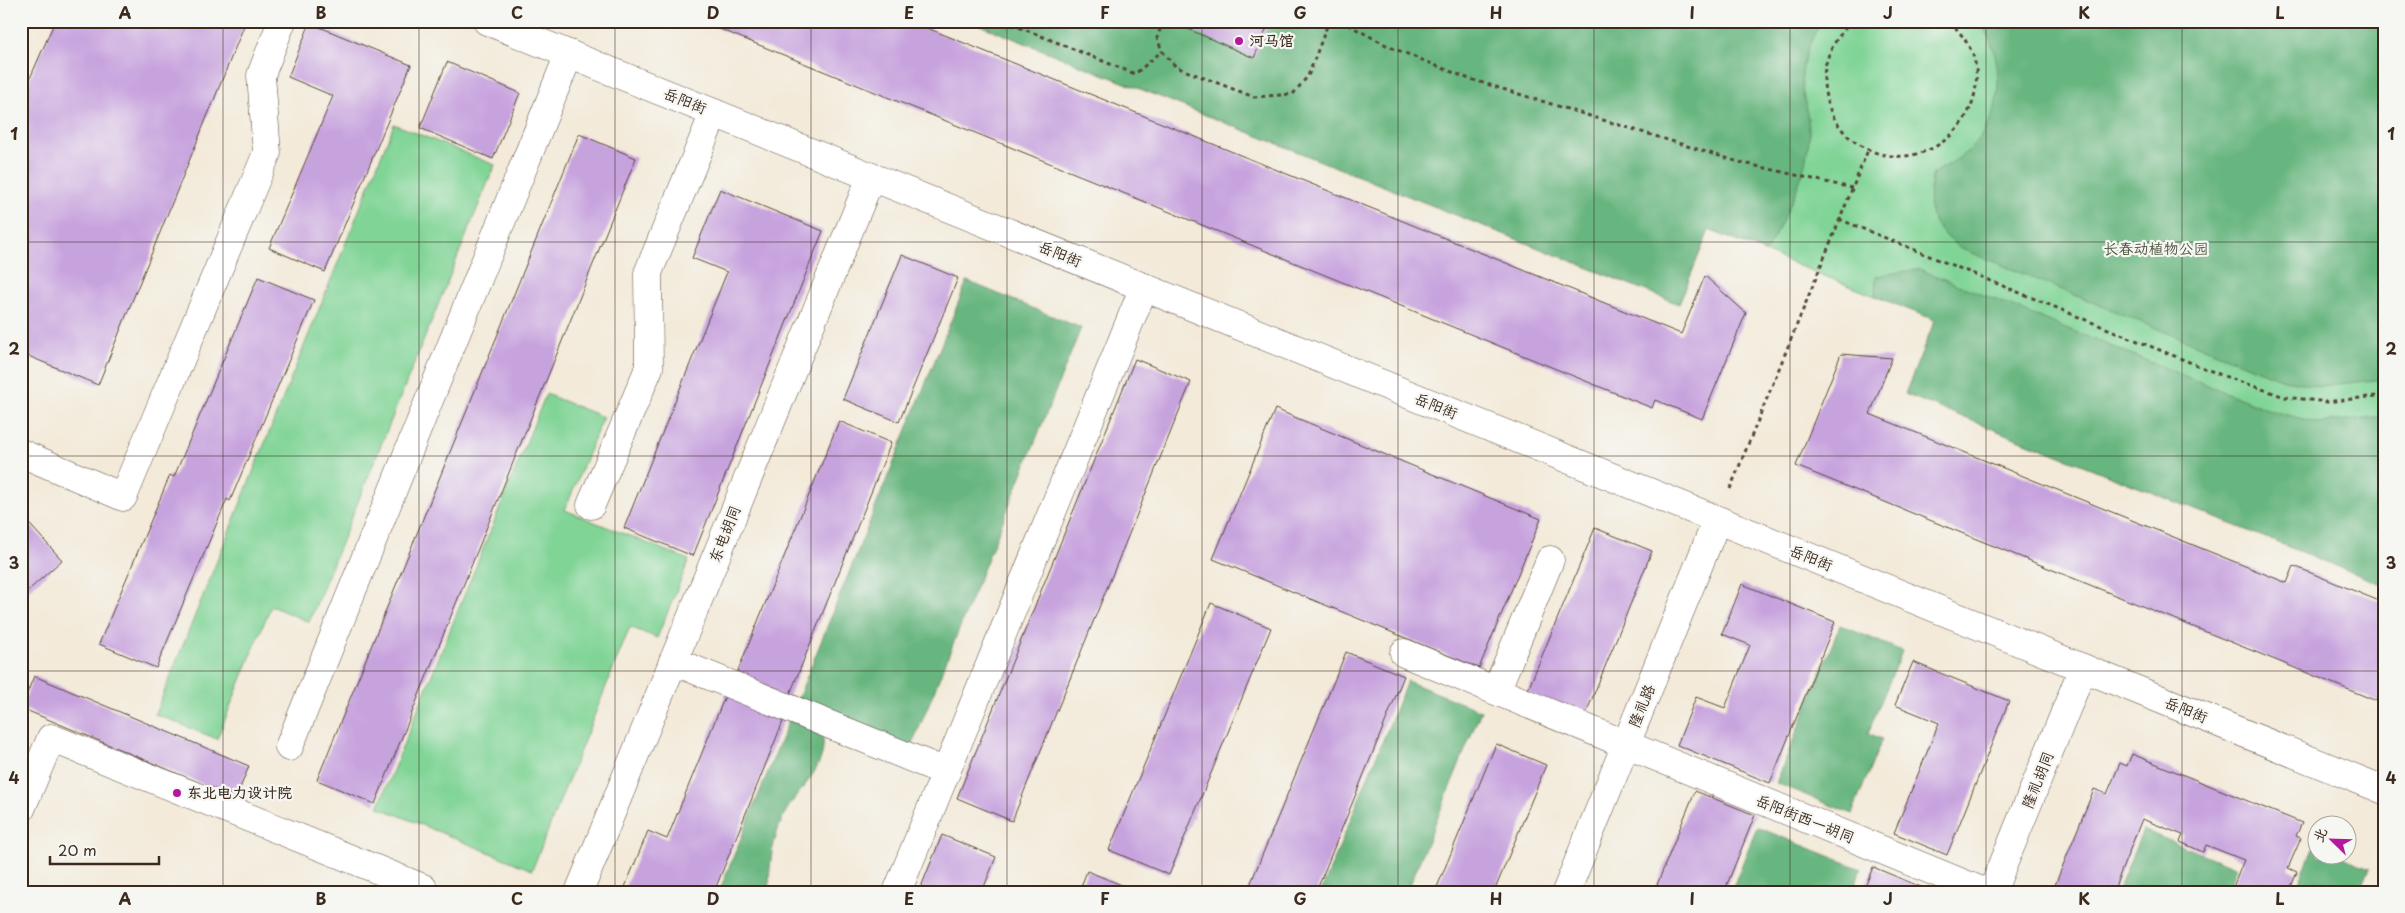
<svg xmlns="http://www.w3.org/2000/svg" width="2405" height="913" viewBox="0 0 2405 913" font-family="'Playpen Sans','LXGW WenKai TC',sans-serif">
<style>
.green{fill:#80d496;stroke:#5e7f5a}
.forest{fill:#68b67f;stroke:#52704e}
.building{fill:#c7a3de}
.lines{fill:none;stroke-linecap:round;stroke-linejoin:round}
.minor-casing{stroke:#57473a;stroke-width:29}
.path{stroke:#57473a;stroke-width:3;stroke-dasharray:4 4;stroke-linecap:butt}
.minor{stroke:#fff;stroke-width:28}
.grid{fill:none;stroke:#3b2a1e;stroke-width:1;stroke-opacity:0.55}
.poi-dot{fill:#b5179e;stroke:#f6f6f2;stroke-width:2}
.labels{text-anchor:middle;stroke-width:4.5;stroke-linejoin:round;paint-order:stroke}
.poi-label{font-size:15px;font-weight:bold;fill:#3b2a1e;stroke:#f6f6f2;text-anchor:start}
.street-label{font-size:15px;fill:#3b2a1e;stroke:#f6f6f2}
.park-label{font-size:15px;fill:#4c543c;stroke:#f6f6f2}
.neatline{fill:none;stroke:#3b2a1e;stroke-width:2}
.grid-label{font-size:16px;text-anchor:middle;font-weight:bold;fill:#3b2a1e}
</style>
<rect width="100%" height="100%" fill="#f6f6f2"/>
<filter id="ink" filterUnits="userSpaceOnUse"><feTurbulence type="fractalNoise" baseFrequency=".02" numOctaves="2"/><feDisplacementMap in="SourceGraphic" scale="10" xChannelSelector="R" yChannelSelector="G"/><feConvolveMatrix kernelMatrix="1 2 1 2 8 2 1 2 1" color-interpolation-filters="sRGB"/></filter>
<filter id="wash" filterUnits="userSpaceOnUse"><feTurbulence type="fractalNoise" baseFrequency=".0096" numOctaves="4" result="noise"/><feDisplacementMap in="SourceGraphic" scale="20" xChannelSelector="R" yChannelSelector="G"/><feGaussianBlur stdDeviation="1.12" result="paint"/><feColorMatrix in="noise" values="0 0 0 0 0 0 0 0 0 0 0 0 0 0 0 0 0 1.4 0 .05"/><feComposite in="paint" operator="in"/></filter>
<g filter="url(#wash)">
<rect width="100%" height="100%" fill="#f3ead9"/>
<!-- green -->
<g class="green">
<path d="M970,21H2384V585L1905,394L1935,320L1709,230L1679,304Z"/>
<path d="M394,124L495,165L309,622L271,606L217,739L155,714Z"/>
<path d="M546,394L603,417L565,510L689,560L657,638L630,627L532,870L378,807Z"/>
</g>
<!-- forest -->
<g class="forest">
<path d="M970,21H1821C1809,43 1798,68 1803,94C1806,109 1810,123 1809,139C1805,181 1785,216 1766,252L1709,230L1679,304Z"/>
<path d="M1979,21H2384V379L2319,386L2283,380L1962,249C1930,225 1924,212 1933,173C1948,165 1963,157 1975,144C2005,110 2005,57 1979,21Z"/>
<path d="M1919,269L2272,411L2318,423L2384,416V585L1905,394L1935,320L1875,296L1876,276Z"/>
<path d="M967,281L1081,328L911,748L797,701Z"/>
<path d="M1840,625L1902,651L1868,733L1882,739L1852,814L1776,783Z"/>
<path d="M1407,681L1481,711L1407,892H1321Z"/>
<path d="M789,720L822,733C830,768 797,788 783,817C772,841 769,866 769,892H719Z"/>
<path d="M1757,827L1861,869L1852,892H1731Z"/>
<path d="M2143,830L2237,868L2227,892H2117Z"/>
<path d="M2314,845L2317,847L2318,856H2339L2370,868L2360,892H2295Z"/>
</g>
<g id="blocks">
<!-- building -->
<g class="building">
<path d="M55,21H246L98,385L21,353V99Z"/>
<path d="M700,21H910L1681,334L1705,276L1746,313L1702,419L1655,400L1652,408Z"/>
<path d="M1180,21H1270L1254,58L1179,25Z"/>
<path d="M310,23L411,65L325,272L269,248L333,96L288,77Z"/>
<path d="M447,62L520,93L493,159L420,128Z"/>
<path d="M579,134L636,158L375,804L317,780Z"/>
<path d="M720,189L823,231L693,556L624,528L727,272L692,258Z"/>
<path d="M902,255L958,278L899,422L843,399Z"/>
<path d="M258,277L314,300L230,501L227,499L156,668L99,644L170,475L174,477Z"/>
<path d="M1841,354L1892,358L1870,414L2287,583L2294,566L2384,603V704L1796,466Z"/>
<path d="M1135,359L1191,382L1012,821L957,798Z"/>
<path d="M1275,409L1541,519L1479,668L1213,559Z"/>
<path d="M839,421L891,443L788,699L735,678Z"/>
<path d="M23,517L62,560L21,597V519Z"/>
<path d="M1595,528L1652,551L1585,716L1527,692Z"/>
<path d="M1742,584L1835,622L1770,783L1677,745L1696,697L1725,708L1750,645L1722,634Z"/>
<path d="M1211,603L1271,628L1169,875L1109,850Z"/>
<path d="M1346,652L1404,676L1316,892H1247Z"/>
<path d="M1913,662L2009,701L1947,855L1894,833L1939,723L1895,705Z"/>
<path d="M34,676L249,766L236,798L21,708Z"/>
<path d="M727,691L786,714L714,892H623L648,831L667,839Z"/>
<path d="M1496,744L1546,765L1494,892H1435Z"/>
<path d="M2132,754L2302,823L2296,836L2301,838L2288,868L2297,872L2289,892H2231L2244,860L2206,845L2203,852L2180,842L2183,835L2142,819L2113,892H2058L2053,890L2094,789L2107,794L2120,763L2127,766Z"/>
<path d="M1695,791L1755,815L1724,892H1654Z"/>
<path d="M942,835L996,857L982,892H919Z"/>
<path d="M1873,867L1933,892H1863Z"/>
<path d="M1087,871L1139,892H1079Z"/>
</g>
</g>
</g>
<g filter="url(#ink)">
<use href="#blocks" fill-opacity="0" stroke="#57473a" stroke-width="1"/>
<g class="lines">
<defs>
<g id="minor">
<path d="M487,21L2384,790"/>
<path d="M21,453L123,497L267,153L261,75L282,21"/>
<path d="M591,505L649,368L648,273L714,113"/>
<path d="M1404,653L1984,892"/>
<path d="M673,661L946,772"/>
<path d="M1496,691L1550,560"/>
<path d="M289,747L569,54"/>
<path d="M21,809L51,738L423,888L421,892"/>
<path d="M579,892L871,177"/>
<path d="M897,892L1144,287"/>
<path d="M1566,892L1717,520"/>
<path d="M1992,892L2083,668"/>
</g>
</defs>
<!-- minor casing -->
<use href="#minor" class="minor-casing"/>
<!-- path -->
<g class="path">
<path d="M1004,21L1135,74L1162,51"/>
<path d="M1163,21L1157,38L1162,51L1176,67L1254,97L1293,94L1308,76L1329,21"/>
<path d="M1341,21L1390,47L1467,78L1739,162L1852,188"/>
<path d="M1852,21C1831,42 1819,67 1826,97C1831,117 1842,134 1860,145C1920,182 1993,122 1973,55C1968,42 1959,31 1949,21"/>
<path d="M1839,219L2221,375L2285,397L2327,402L2384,395"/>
<path d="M1730,489L1868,150"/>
</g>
<!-- minor -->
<use href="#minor" class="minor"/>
</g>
</g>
<!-- grid -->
<path class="grid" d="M223,21V892M419,21V892M615,21V892M811,21V892M1007,21V892M1202,21V892M1398,21V892M1594,21V892M1790,21V892M1986,21V892M2182,21V892M21,242H2384M21,456H2384M21,671H2384"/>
<!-- markers -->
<g class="poi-dot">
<circle cx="1239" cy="41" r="5"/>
<circle cx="177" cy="793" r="5"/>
</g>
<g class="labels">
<!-- poi labels -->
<g class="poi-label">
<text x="1249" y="46">河马馆</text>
<text x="187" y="798">东北电力设计院</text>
</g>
<!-- street labels -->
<g class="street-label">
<text transform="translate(685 101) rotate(22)" y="5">岳阳街</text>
<text transform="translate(1060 254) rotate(22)" y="5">岳阳街</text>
<text transform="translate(1436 406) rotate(22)" y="5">岳阳街</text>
<text transform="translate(725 534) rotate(-68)" y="5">东电胡同</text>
<text transform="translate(1811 558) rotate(22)" y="5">岳阳街</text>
<text transform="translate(1642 706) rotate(-68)" y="5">隆礼路</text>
<text transform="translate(2186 710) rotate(22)" y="5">岳阳街</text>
<text transform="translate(2038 780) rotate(-68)" y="5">隆礼胡同</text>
<text transform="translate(1805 819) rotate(22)" y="5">岳阳街西一胡同</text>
</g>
<!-- park labels -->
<g class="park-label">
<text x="2156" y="254">长春动植物公园</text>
</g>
</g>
<!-- margin -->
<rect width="2405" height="913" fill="none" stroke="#f6f6f2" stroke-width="55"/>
<!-- north arrow -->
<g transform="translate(2332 840) rotate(293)"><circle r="24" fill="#f6f6f2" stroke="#aba49d"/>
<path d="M0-4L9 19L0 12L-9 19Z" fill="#b5179e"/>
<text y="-8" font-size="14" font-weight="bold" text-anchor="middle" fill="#3b2a1e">北</text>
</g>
<!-- scale -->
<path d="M50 856v8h109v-8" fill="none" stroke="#3b2a1e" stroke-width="2.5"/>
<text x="58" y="856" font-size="15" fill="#3b2a1e" stroke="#f6f6f2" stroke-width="4" paint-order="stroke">20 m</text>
<rect x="28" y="28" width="2350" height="858" class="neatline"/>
<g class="grid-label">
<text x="125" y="19">A</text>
<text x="321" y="19">B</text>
<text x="517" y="19">C</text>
<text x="713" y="19">D</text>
<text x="909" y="19">E</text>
<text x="1105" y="19">F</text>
<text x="1300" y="19">G</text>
<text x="1496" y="19">H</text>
<text x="1692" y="19">I</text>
<text x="1888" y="19">J</text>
<text x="2084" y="19">K</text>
<text x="2280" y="19">L</text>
<text x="14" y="140">1</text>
<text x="2391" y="140">1</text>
<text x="14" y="355">2</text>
<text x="2391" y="355">2</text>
<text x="14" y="569">3</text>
<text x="2391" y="569">3</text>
<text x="14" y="784">4</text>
<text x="2391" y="784">4</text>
<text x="125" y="905">A</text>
<text x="321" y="905">B</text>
<text x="517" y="905">C</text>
<text x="713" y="905">D</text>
<text x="909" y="905">E</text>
<text x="1105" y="905">F</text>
<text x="1300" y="905">G</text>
<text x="1496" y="905">H</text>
<text x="1692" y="905">I</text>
<text x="1888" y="905">J</text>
<text x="2084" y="905">K</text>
<text x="2280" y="905">L</text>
</g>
</svg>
